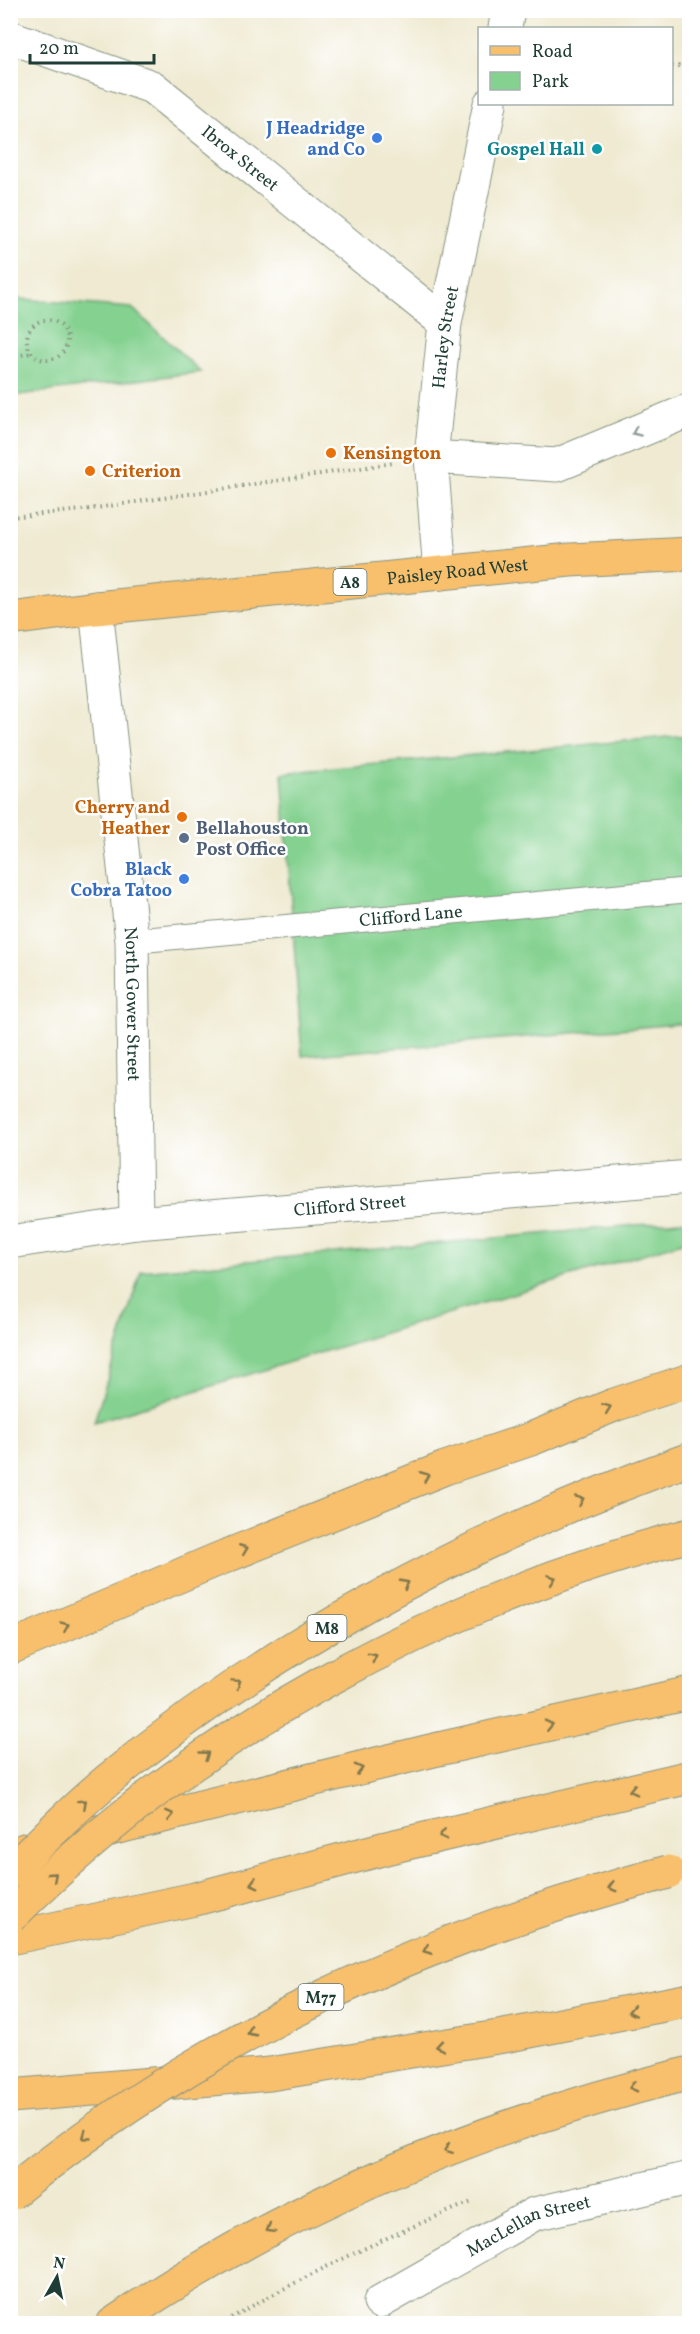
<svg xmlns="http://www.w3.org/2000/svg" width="700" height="2334" viewBox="0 0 700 2334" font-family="Vollkorn,serif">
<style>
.green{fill:#84d190;stroke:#528762;stroke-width:1.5}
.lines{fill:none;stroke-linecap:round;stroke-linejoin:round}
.lane-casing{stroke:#879482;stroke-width:26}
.street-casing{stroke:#879482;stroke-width:35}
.primary-casing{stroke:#879482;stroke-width:35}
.highway-casing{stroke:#879482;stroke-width:35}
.path{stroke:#879482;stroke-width:4;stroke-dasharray:1.5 4.5;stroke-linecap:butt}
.lane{stroke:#fff;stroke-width:24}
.street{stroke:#fff;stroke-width:33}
.primary{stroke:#f8bf6c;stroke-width:33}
.highway{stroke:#f8bf6c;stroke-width:33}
.highway-bridge-casing{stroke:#879482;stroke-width:35;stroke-linecap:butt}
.highway-bridge{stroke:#f8bf6c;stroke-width:33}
.oneway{stroke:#8f9e9a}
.oneway2{stroke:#81784d}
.shop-dot{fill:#3f7fe0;stroke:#fff;stroke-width:2}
.culture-dot{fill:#0f9aa8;stroke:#fff;stroke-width:2}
.food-dot{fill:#e8710a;stroke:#fff;stroke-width:2}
.service-dot{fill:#5c6f8a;stroke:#fff;stroke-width:2}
.labels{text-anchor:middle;stroke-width:5;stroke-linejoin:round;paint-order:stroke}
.shield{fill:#fff;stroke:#627771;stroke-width:1.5}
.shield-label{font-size:16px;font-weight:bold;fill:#1f3d34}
.shop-label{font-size:18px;font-weight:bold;fill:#366cbe;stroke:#fff;text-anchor:end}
.culture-label{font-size:18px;font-weight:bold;fill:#0d838f;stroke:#fff;text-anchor:end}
.street-label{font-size:18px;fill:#1f3d34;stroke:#fff}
.food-label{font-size:18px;font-weight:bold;fill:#c56008;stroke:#fff;text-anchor:start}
.service-label{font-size:18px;font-weight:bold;fill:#4e5e75;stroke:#fff;text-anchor:start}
</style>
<rect width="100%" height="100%" fill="#fff"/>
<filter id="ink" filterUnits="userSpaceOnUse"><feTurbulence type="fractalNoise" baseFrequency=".0167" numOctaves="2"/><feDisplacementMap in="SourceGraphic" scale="12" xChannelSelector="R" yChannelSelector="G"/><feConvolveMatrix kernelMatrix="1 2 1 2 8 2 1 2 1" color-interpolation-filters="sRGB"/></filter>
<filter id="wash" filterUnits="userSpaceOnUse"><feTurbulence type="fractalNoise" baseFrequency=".008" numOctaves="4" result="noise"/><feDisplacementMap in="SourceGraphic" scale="24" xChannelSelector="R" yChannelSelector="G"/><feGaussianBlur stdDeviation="1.35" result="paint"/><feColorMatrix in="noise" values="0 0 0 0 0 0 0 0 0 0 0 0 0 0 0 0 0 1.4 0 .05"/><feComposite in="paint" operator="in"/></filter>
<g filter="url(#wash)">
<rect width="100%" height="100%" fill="#efead1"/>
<!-- green -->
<g class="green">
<path d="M10,295L20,299L132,308L201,372L11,396Z"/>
<path d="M689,735V1023L302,1056L282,773Z"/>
<path d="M689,1220V1240L94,1422L141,1271Z"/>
</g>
</g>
<g filter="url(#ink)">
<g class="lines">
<defs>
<g id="lane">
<path id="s1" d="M132,941L690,890"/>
</g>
<g id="street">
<path d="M505,28L508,10"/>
<path id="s2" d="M10,37L152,87L445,323"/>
<path d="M431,457L557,465L690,410"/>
<path id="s3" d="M440,573L431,457L445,323L490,104"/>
<path id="s4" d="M96,608L132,941L136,1223"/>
<path id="s5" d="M10,1242L136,1223L690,1177"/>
<path id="s6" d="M380,2302L534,2214L690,2178"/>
</g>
<g id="primary">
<path id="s7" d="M10,619L96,608L570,560L690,554"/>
</g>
<g id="highway">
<path d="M10,1648L214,1561L445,1468L531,1439L614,1405L690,1380"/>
<path d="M24,1850L434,1750L690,1693"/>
<path d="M10,1938L195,1899L386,1848L690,1777"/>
<path d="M10,2096L270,2074L504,2036L690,2000"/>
<path d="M113,2324C287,2204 485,2124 690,2073"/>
</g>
</defs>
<!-- lane casing -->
<use href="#lane" class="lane-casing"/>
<!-- street casing -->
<use href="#street" class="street-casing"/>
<!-- primary casing -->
<use href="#primary" class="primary-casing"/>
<!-- highway casing -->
<use href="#highway" class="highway-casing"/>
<!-- path -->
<g class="path">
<path d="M672,66H690"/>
<circle cx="47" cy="340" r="20"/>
<path d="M10,357L32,353"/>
<path d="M10,517L83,510L393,463"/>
<path d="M221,2324C302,2276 387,2236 474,2201"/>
</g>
<!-- lane -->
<use href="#lane" class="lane"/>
<!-- street -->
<use href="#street" class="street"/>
<!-- primary -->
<use href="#primary" class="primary"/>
<!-- highway -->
<use href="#highway" class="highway"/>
<defs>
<g id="highway-bridge">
<path d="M10,1872C44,1840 76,1805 113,1776C284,1637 482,1533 690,1459"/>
<path d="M10,1917C196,1732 437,1601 690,1535"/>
<path d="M10,2194C209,2033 422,1938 668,1872"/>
</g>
</defs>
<!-- highway-bridge casing -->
<use href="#highway-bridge" class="highway-bridge-casing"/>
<!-- highway-bridge -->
<use href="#highway-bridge" class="highway-bridge"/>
</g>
<!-- one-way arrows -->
<defs><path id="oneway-chevron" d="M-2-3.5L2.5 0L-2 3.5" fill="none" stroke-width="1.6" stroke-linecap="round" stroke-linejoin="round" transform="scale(1.5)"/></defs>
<use class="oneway" href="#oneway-chevron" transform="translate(636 432) rotate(157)"/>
<g class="oneway2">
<use href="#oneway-chevron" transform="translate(607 1408) rotate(-21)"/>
<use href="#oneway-chevron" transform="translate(425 1476) rotate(-22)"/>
<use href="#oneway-chevron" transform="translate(580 1500) rotate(-24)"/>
<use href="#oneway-chevron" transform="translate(244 1549) rotate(-22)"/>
<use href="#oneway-chevron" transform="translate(552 1579) rotate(-20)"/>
<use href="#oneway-chevron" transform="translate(405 1584) rotate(-28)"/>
<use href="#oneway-chevron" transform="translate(65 1626) rotate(-23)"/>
<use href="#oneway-chevron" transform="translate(373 1657) rotate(-27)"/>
<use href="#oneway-chevron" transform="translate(237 1683) rotate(-34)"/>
<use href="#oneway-chevron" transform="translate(549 1725) rotate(-13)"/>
<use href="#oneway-chevron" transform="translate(205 1755) rotate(-36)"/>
<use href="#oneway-chevron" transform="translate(359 1769) rotate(-14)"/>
<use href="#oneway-chevron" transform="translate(633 1790) rotate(167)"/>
<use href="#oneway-chevron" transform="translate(83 1803) rotate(-42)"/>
<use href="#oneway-chevron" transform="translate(170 1815) rotate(-13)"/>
<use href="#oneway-chevron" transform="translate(443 1835) rotate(167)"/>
<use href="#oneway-chevron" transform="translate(53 1876) rotate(-41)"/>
<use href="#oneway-chevron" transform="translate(254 1883) rotate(165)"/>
<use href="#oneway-chevron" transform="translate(612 1887) rotate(164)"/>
<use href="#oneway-chevron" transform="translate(427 1950) rotate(158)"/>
<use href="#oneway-chevron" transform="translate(632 2011) rotate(169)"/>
<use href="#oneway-chevron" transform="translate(251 2032) rotate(152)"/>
<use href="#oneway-chevron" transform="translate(440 2046) rotate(171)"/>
<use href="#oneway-chevron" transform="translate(633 2087) rotate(165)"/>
<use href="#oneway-chevron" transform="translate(86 2136) rotate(144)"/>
<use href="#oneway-chevron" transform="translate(448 2149) rotate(159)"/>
<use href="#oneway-chevron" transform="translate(270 2229) rotate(150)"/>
</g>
</g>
<!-- markers -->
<g class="shop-dot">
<circle cx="377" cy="138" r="6"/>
<circle cx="184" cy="879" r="6"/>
</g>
<circle class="culture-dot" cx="597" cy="149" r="6"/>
<g class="food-dot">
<circle cx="331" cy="453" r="6"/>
<circle cx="90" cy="471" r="6"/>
<circle cx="182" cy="817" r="6"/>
</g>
<circle class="service-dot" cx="184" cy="838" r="6"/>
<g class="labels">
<!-- shield labels -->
<g class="shield">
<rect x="333.5" y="569" width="33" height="26" rx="4.5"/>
<rect x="307.5" y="1615" width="39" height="26" rx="4.5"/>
<rect x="298.5" y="1984" width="45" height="26" rx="4.5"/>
</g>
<g class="shield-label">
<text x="350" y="588">A8</text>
<text x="327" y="1634">M8</text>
<text x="321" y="2003">M77</text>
</g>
<!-- shop labels -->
<g class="shop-label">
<text x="365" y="134">J Headridge<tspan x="365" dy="21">and Co</tspan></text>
<text x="172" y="875">Black<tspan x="172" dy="21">Cobra Tatoo</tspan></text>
</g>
<!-- culture labels -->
<g class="culture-label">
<text x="585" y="155">Gospel Hall</text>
</g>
<!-- street labels -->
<g class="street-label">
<text dy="6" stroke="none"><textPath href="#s2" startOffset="264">Ibrox Street</textPath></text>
<text dy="6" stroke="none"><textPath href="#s3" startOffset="237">Harley Street</textPath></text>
<text dy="6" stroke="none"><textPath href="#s7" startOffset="450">Paisley Road West</textPath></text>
<text dy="6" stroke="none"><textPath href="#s1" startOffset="280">Clifford Lane</textPath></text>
<text dy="6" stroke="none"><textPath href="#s4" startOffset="398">North Gower Street</textPath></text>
<text dy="6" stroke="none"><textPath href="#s5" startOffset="342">Clifford Street</textPath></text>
<text dy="6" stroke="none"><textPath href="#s6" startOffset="168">MacLellan Street</textPath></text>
</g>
<!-- food labels -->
<g class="food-label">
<text x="343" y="459">Kensington</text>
<text x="102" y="477">Criterion</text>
<text x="170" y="813" text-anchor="end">Cherry and<tspan x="170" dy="21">Heather</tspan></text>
</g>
<!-- service labels -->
<g class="service-label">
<text x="196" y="834">Bellahouston<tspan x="196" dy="21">Post Office</tspan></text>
</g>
</g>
<!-- margin -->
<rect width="700" height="2334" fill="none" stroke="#fff" stroke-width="36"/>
<!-- legend -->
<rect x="478" y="27" width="195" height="78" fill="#ffffff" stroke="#a5b1ae" stroke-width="1.5"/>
<rect x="490" y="46" width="30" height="9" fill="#f8bf6c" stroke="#a5b1ae" stroke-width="1.5"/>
<text x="532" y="57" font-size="18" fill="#1f3d34">Road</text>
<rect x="490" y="72" width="30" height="18" fill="#84d190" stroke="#a5b1ae" stroke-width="1.5"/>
<text x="532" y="87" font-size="18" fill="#1f3d34">Park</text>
<!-- north arrow -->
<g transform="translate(57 2277) rotate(9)" stroke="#ffffff" stroke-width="4.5" paint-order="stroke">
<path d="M0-4.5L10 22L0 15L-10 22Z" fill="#1f3d34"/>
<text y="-9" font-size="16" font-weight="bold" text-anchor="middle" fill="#1f3d34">N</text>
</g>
<!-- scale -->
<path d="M30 54v9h124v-9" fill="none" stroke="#1f3d34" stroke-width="3"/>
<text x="39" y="54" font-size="18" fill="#1f3d34" stroke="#ffffff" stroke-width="4.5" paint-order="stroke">20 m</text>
</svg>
